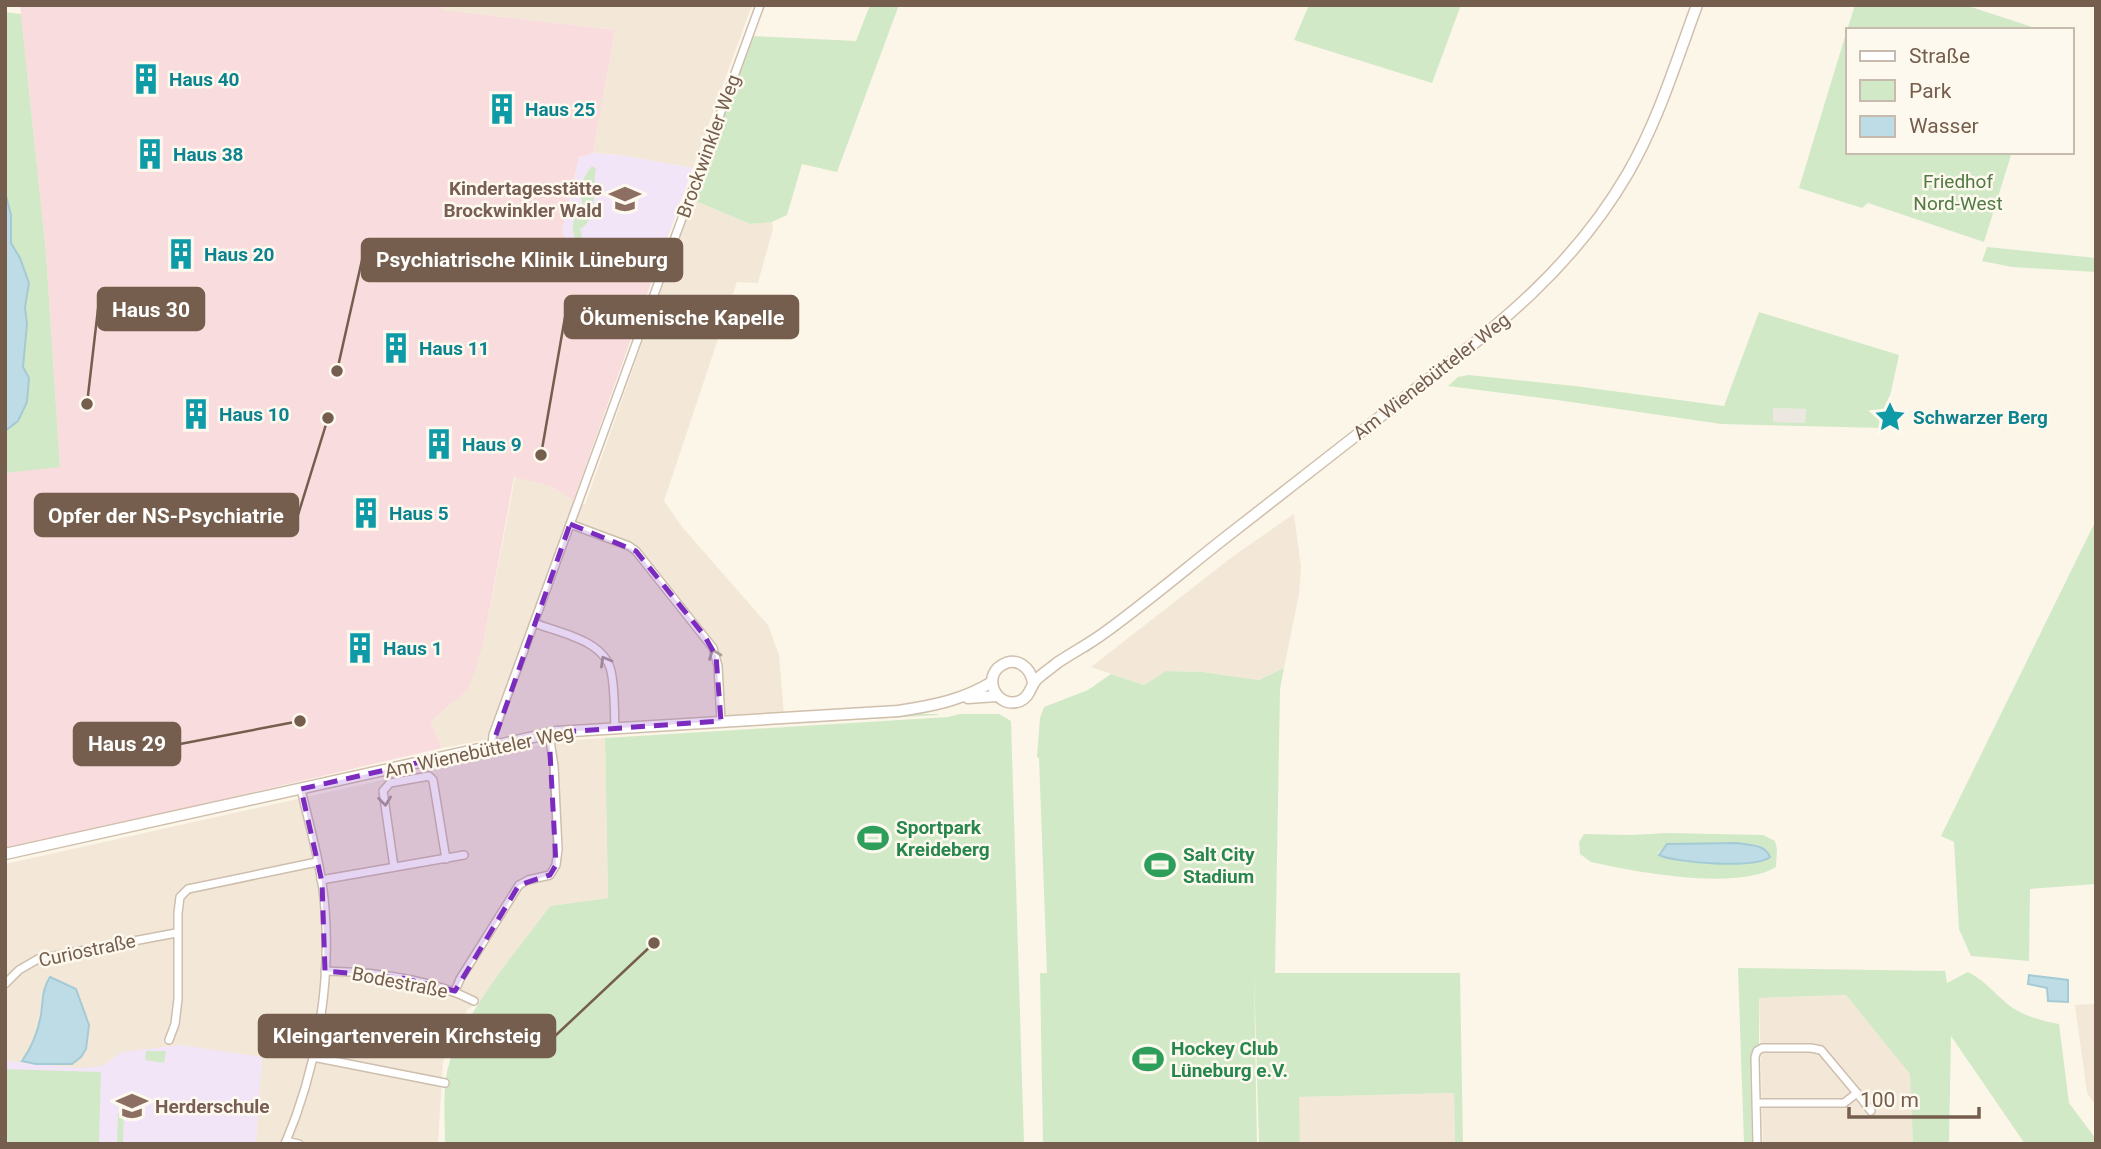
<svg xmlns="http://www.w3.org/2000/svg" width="2101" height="1149" viewBox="0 0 2101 1149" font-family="Roboto,sans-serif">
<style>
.residential{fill:#f3e8d7}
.industrial{fill:#ece7e1}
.education{fill:#f3e5f8}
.medical{fill:#f9dcdd}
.green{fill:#d2e9c7;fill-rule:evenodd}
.water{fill:#bddce5;stroke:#a4cad6;stroke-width:2}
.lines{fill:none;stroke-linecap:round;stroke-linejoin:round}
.street-casing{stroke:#cdbeae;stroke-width:10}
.secondary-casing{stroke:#d0bfac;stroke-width:13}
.street{stroke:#fff;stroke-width:7}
.secondary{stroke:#fff;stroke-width:10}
.oneway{stroke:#ac9e94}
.marked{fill:#7b2cbf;fill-opacity:0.2;stroke:#7b2cbf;stroke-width:5;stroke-dasharray:14 9;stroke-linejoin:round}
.labels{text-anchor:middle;stroke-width:5;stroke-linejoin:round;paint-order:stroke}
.culture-label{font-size:19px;font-weight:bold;fill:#0d838f;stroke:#fef9ee;text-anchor:start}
.street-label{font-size:19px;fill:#755e4d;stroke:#fef9ee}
.park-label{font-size:19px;fill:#517a45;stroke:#fef9ee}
.education-label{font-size:19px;font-weight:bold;fill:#785e54;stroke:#fef9ee;text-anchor:end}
.leisure-label{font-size:19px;font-weight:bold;fill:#27864d;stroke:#fef9ee;text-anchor:start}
.leader{fill:none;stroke:#755e4d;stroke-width:2.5}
.callout-dot{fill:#755e4d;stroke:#fef9ee;stroke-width:2.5}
.callout{fill:#755e4d;stroke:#755e4d;stroke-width:2.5}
.callout-label{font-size:21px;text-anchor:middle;font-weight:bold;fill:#fff}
</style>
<rect width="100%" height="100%" fill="#fcf6e8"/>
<!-- residential -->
<g class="residential">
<path d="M436,5H752L693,168L619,155L593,153L615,30L445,10Z"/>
<path d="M693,200L750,224L772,222L773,229L758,283L737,282L664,501L683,528L768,625L779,655L784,714L553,727L442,748L431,722L453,703L475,672L483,645L515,477L553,487L573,501L585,504Z"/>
<path d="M1294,514L1301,567L1299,594L1284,668L1259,680L1203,672L1166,671L1144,685L1091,667L1236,554Z"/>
<path d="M605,738L608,898L550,906L480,1001L467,1010L443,1062L438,1144H5V864L544,744L574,740Z"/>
<path d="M1846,995L1911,1074L1913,1144H1763L1759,998Z"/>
<path d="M2096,1004V1106L2087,1093L2075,1005Z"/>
<path d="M1454,1093L1455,1144H1300L1298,1097Z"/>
</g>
<!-- industrial -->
<path class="industrial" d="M1773,408L1806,409L1805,424L1773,423Z"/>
<!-- education -->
<g class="education">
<path d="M593,153L619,155L693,168L654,275L573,252L562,231L579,157Z"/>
<path d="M180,1045L262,1057L256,1144H5V1061L78,1068L102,1066L122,1052Z"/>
</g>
<!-- medical -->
<path class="medical" d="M20,5H436L445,10L615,30L593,153L579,157L562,231L573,252L654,275L573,501L553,487L514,477L483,645L475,672L467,690L431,722L442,748L5,850V473L60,466L46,252Z"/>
<!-- green -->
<g class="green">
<path d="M870,5H899L837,172L802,164L787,215L772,222L750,224L693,200L753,36L856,41Z"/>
<path d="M1309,5H1461L1432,83L1294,40Z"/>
<path d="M1855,5H1965L2042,30H1847Z"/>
<path d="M5,12L21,14L46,252L60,467L5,473Z"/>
<path d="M1847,30V152H2012L1984,242L1868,203L1862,208L1799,188Z"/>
<path d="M592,166L596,169C592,187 599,219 580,229L582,237L576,240C570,227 573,214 583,205C578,192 583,176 592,166Z"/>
<path d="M1987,247L2096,258V272L2012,267L1982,261Z"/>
<path d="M1759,312L1899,355L1883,428L1721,424L1557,400L1448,386L1458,377L1469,375L1575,386L1724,406ZM1773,408L1806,409L1805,423L1773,422Z"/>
<path d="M2096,520V734L2094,740L2096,747V884L2030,889L2029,961L1971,956L1959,929L1954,842L1941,836Z"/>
<path d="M1233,537L1235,538L1087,653L1086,650Z"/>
<path d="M1284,668L1280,689L1275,973H1460L1463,1144H1455L1454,1093L1299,1097L1300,1144H1259L1254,974L1257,1144H1043L1040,973H1047L1039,758L1037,757L1040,718L1044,707L1088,690L1111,674L1144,685L1166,671L1203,672L1259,680Z"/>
<path d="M910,714H938V715L718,728L717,725Z"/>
<path d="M960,714H999L1011,721L1024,1144H445C445,1118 442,1088 449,1064C464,1012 518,950 550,906L608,898L605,738L948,717Z"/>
<path d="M1667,833L1763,835L1775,841L1777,849L1776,867C1737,891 1635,872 1591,862L1580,854L1579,842L1584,834L1631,835ZM1737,843L1752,845L1765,860C1743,866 1679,865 1659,855L1658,853L1667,844Z"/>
<path d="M1738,968L1945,971L1947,983L1968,972C1985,981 1989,988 2003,1000C2018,1015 2039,1020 2059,1024L2069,1103L2096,1139V1144H2025L1951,1036L1949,1144H1913L1910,1074L1846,995L1759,998V1045L1753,1049L1750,1062L1752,1144H1744Z"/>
<path d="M146,1051H166L164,1063L145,1060Z"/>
<path d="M5,1069L101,1072L99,1144H5Z"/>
<path d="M118,1113H124L123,1144H117Z"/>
</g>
<!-- water -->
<g class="water">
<path d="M5,192L11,215V243L20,258L29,283L25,307L27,324L23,367L29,378L27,402L18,421L5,431Z"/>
<path d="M1737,843C1749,845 1765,844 1770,857C1755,869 1676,863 1659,855L1667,844Z"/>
<path d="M2029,975L2068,980V1002L2048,1001L2047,988L2028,984Z"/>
<path d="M50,977L76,989L89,1025L86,1049L81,1057L72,1064H36L22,1061C32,1047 38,1031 41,1015C43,1001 42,989 50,977Z"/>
</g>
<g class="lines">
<defs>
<g id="street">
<path d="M570,524L629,546L636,551L713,648L718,666L721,721"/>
<path d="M534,623C560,633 604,640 611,671C615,689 614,709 615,727"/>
<path d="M492,746L493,735L497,724L760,5"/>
<path d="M394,867L383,791L390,783L429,776L433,780L446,859"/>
<path d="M321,880L464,855"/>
<path d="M325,971C375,972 429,978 474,1001"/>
<path d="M5,984L19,970L38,959L176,933"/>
<path d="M455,991L460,979L519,885L528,880L550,875L556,865L558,849L554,766L549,734"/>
<path d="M169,1040L175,1024L178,999V913L180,897L188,889L317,862"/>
<path d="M313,1057L445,1083"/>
<path d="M1857,1093L1871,1111"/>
<path d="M1756,1103H1844L1857,1093L1821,1050L1811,1048H1762L1757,1051L1755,1057L1757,1144"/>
<path d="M286,1141L299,1144"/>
<path d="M285,1144C316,1071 331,988 325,909C322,868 310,828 301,789"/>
</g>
<g id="secondary">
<path d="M1033,683C1031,668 1017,656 1002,665C981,677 997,710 1020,701C1030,697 1030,687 1036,680C1042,674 1050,669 1057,663C1072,653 1089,644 1104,633C1144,604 1182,572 1221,541C1283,492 1346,444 1408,395C1495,328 1571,271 1628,173C1658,121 1676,62 1697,5"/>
<path d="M968,698L997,696"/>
<path d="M5,854L556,732L898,711C932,706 963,700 992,682"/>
</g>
</defs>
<!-- street casing -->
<use href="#street" class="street-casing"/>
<!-- secondary casing -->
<use href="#secondary" class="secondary-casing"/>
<!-- street -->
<use href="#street" class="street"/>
<!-- secondary -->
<use href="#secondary" class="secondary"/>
</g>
<!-- one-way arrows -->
<defs><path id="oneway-chevron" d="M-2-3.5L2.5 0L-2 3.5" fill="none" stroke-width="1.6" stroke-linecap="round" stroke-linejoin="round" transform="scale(1.75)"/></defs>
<g class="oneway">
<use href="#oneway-chevron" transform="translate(714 654) rotate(-111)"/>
<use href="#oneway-chevron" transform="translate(605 661) rotate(-120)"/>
<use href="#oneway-chevron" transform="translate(385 801) rotate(84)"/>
</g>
<!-- marked area -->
<path class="marked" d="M570,524L636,551L704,635L716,656L721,721L549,733L556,865L550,875L519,885L455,991L402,978L325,971L322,882L301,789L492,746Z"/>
<!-- icons -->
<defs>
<symbol id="building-bare" viewBox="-9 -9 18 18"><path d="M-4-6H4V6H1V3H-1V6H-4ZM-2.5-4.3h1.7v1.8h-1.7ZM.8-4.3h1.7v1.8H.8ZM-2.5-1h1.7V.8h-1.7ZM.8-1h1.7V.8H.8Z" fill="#0f9aa8" stroke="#fef9ee" stroke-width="2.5" paint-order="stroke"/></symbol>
<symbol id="school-bare" viewBox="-9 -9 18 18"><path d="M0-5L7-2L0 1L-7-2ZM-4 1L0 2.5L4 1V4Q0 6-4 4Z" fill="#8d6e63" stroke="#fef9ee" stroke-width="2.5" paint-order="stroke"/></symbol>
<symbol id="sight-bare" viewBox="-9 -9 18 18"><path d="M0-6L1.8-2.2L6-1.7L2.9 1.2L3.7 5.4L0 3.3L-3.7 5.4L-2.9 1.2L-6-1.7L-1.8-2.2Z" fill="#0f9aa8" stroke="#fef9ee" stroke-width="2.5" paint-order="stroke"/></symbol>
<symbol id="stadium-bare" viewBox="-9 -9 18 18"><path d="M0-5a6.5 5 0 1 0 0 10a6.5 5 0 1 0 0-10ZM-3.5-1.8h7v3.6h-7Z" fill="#2e9e5b" stroke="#fef9ee" stroke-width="2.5" paint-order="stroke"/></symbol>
</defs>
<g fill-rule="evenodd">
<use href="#building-bare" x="124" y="57" width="44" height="44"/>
<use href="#building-bare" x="480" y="87" width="44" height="44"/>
<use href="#building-bare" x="128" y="132" width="44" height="44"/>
<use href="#school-bare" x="603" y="177" width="44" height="44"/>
<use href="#building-bare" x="159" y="232" width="44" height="44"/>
<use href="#building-bare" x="374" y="326" width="44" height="44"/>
<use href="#building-bare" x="174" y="392" width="44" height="44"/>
<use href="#sight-bare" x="1868" y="395" width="44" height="44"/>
<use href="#building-bare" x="417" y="422" width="44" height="44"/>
<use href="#building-bare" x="344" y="491" width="44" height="44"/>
<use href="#building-bare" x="338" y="626" width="44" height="44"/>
<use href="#stadium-bare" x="851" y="816" width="44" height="44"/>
<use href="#stadium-bare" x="1138" y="843" width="44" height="44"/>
<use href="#stadium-bare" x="1126" y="1037" width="44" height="44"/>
<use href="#school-bare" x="110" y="1084" width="44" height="44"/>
</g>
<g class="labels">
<!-- culture labels -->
<g class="culture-label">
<text x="169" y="86">Haus 40</text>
<text x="525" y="116">Haus 25</text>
<text x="173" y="161">Haus 38</text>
<text x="204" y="261">Haus 20</text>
<text x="419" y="355">Haus 11</text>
<text x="219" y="421">Haus 10</text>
<text x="1913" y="424">Schwarzer Berg</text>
<text x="462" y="451">Haus 9</text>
<text x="389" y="520">Haus 5</text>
<text x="383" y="655">Haus 1</text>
</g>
<!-- street labels -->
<g class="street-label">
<text transform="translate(708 146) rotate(-70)" y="7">Brockwinkler Weg</text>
<text transform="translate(1431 376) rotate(-38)" y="7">Am Wienebütteler Weg</text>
<text transform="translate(479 751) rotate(-12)" y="7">Am Wienebütteler Weg</text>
<text transform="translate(87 950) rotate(-12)" y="7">Curiostraße</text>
<text transform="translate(400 982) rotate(11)" y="7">Bodestraße</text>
</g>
<!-- park labels -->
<g class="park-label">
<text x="1958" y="188">Friedhof<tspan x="1958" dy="22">Nord-West</tspan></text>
</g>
<!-- education labels -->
<g class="education-label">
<text x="602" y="195">Kindertagesstätte<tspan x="602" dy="22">Brockwinkler Wald</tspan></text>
<text x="155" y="1113" text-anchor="start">Herderschule</text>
</g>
<!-- leisure labels -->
<g class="leisure-label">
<text x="896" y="834">Sportpark<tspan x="896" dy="22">Kreideberg</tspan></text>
<text x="1183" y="861">Salt City<tspan x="1183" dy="22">Stadium</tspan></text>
<text x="1171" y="1055">Hockey Club<tspan x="1171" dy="22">Lüneburg e.V.</tspan></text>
</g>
</g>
<!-- callouts -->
<path class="leader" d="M337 371L362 260M87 404L98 309M541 455L565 317M328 418L298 515M300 721L180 744M654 943L555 1036"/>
<g class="callout-dot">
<circle cx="337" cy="371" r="7"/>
<circle cx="87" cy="404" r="7"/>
<circle cx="541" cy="455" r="7"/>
<circle cx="328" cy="418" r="7"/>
<circle cx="300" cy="721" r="7"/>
<circle cx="654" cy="943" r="7"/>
</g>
<g class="callout">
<rect x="362" y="239" width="320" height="42" rx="7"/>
<rect x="98" y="288" width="106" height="42" rx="7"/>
<rect x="565" y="296" width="233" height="42" rx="7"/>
<rect x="35" y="494" width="263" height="42" rx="7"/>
<rect x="74" y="723" width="106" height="42" rx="7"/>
<rect x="259" y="1015" width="296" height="42" rx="7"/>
</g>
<g class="callout-label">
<text x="522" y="267">Psychiatrische Klinik Lüneburg</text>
<text x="151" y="317">Haus 30</text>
<text x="682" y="325">Ökumenische Kapelle</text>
<text x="166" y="523">Opfer der NS-Psychiatrie</text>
<text x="127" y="751">Haus 29</text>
<text x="407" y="1043">Kleingartenverein Kirchsteig</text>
</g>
<!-- border -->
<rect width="2101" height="1149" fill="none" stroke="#755e4d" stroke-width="14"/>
<!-- legend -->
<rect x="1846" y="28" width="228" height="126" fill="#fef9ee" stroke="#c7bbae" stroke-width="2"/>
<rect x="1860" y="51" width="35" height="10" fill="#ffffff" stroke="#c7bbae" stroke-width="2"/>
<text x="1909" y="63" font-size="21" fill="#755e4d">Straße</text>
<rect x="1860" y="80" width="35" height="21" fill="#d2e9c7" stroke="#c7bbae" stroke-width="2"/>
<text x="1909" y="98" font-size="21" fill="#755e4d">Park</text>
<rect x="1860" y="116" width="35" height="21" fill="#bddce5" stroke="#c7bbae" stroke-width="2"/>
<text x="1909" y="133" font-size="21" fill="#755e4d">Wasser</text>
<!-- scale -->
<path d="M1849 1107v10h130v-10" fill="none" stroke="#755e4d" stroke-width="3.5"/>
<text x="1860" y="1107" font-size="21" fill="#755e4d" stroke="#fef9ee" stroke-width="5" paint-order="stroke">100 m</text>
</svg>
